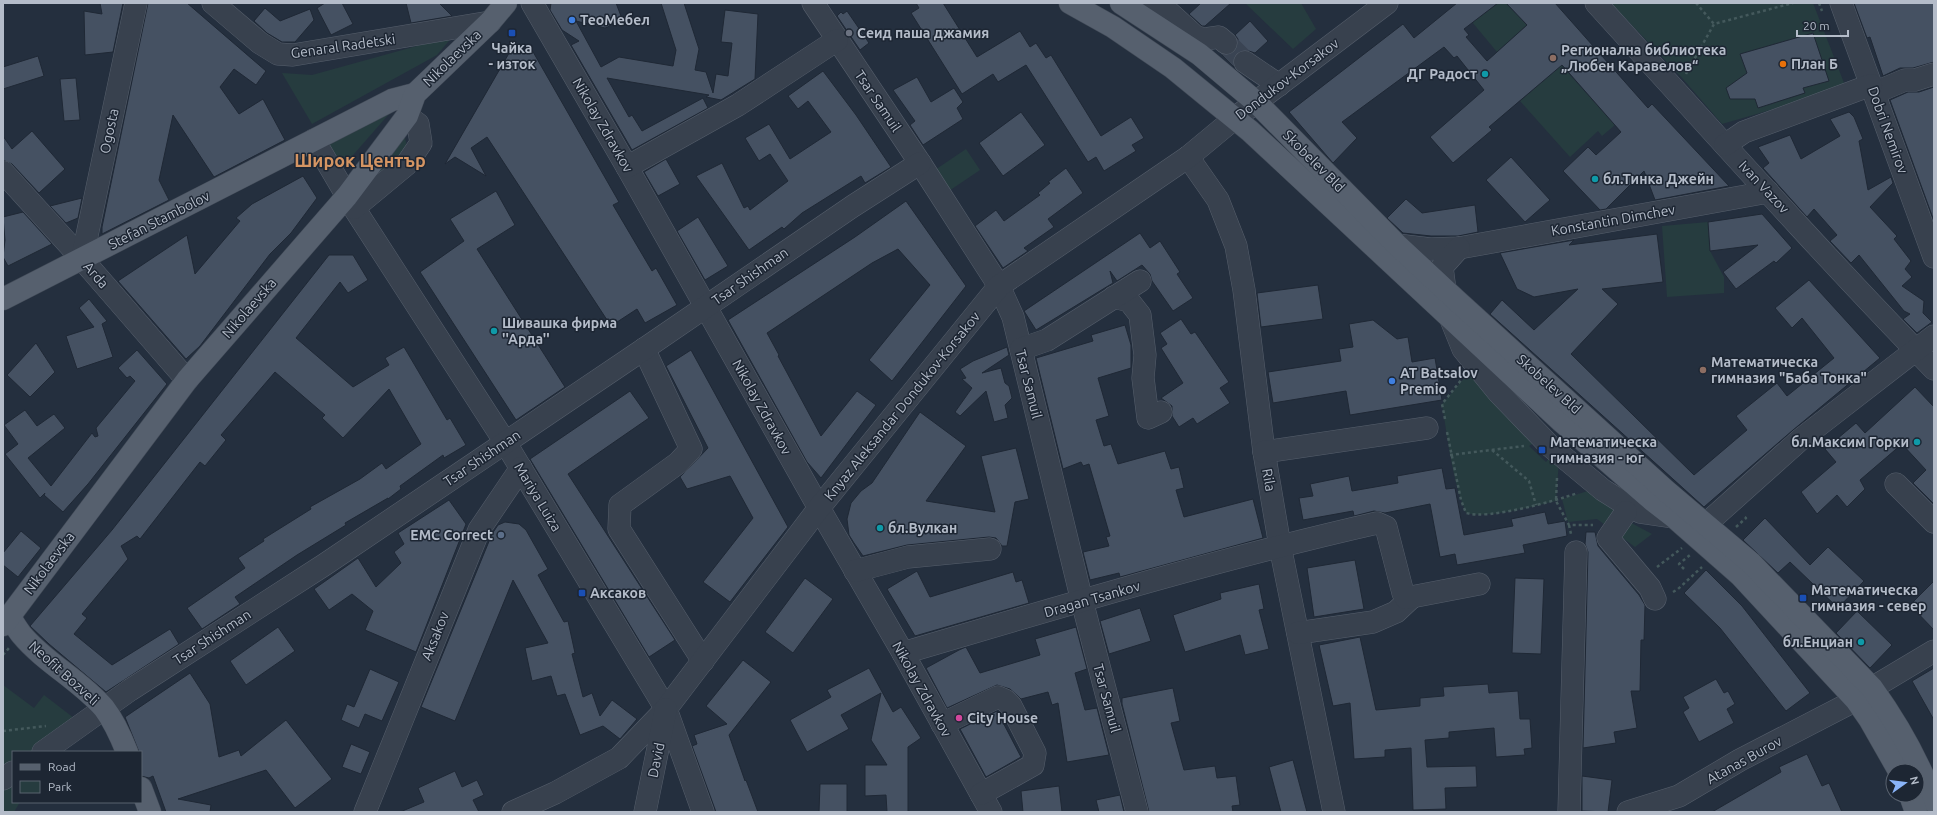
<svg xmlns="http://www.w3.org/2000/svg" width="1937" height="815" viewBox="0 0 1937 815" font-family="Ubuntu,sans-serif">
<style>
.green{fill:#263c3f}
.building{fill:#455162;stroke:#1f2835}
.lines{fill:none;stroke-linecap:round;stroke-linejoin:round}
.minor-tunnel{stroke:#3a4453;stroke-width:22;stroke-dasharray:22 11;stroke-linecap:butt}
.minor-casing{stroke:#565f6c;stroke-width:23}
.major-casing{stroke:#414a57;stroke-width:23}
.path{stroke:#44595c;stroke-width:2.5;stroke-dasharray:3 3;stroke-linecap:butt}
.minor{stroke:#38414e;stroke-width:22}
.major{stroke:#56606e;stroke-width:22}
.shop-dot{fill:#3f7fe0;stroke:#1d2633;stroke-width:1.5}
.transit-dot{fill:#1a4fb4;stroke:#1d2633;stroke-width:1.5}
.worship-dot{fill:#6b7280;stroke:#1d2633;stroke-width:1.5}
.education-dot{fill:#8d6e63;stroke:#1d2633;stroke-width:1.5}
.food-dot{fill:#e8710a;stroke:#1d2633;stroke-width:1.5}
.culture-dot{fill:#0f9aa8;stroke:#1d2633;stroke-width:1.5}
.service-dot{fill:#5c6f8a;stroke:#1d2633;stroke-width:1.5}
.hotel-dot{fill:#d1479c;stroke:#1d2633;stroke-width:1.5}
.labels{text-anchor:middle;stroke-width:3;stroke-linejoin:round;paint-order:stroke}
.poi-label{font-size:14px;font-weight:bold;fill:#b4bcc9;stroke:#1d2633;text-anchor:start}
.street-label{font-size:14px;fill:#b4bcc9;stroke:#1d2633}
.district-label{font-size:18px;font-weight:bold;fill:#d59563;stroke:#1d2633}
</style>
<rect width="100%" height="100%" fill="#242f3e"/>
<!-- green -->
<g class="green">
<path d="M1245,3H1301L1316,29L1293,49Z"/>
<path d="M1498,3H1506L1527,25L1497,52L1472,22Z"/>
<path d="M1611,3H1813L1846,88L1722,124L1683,79Z"/>
<path d="M453,36L437,55L312,124L282,73L312,75Z"/>
<path d="M1561,65L1615,125L1602,136L1598,131L1570,157L1520,101Z"/>
<path d="M383,110L389,114L340,170L322,140Z"/>
<path d="M404,132L407,148L377,179L352,191Z"/>
<path d="M966,149L980,170L943,195L929,174Z"/>
<path d="M1708,222L1710,251L1724,277V293L1667,297L1662,226Z"/>
<path d="M1472,369L1539,440L1529,446L1546,462L1553,454L1559,460L1556,501C1533,506 1488,519 1466,513C1452,479 1448,441 1442,404Z"/>
<path d="M1591,490L1622,518L1652,534L1635,547L1597,519L1568,522L1562,499Z"/>
<path d="M3,685L34,708L44,695L83,725L43,752H13V802H20L14,812H3Z"/>
</g>
<!-- building -->
<g class="building">
<path d="M100,3H123L113,52L85,55L84,11L102,14Z"/>
<path d="M148,3H187L266,71L256,85L234,69L220,87L239,114L263,99L285,140L214,177L173,115L159,180L169,200L102,234V227Z"/>
<path d="M325,3H342L353,24L331,35L317,8Z"/>
<path d="M406,3H439L452,16L411,23Z"/>
<path d="M551,3H616L621,16L608,27L605,28L576,21L601,67L619,57L673,66L676,50L661,3H684L699,49L695,70L706,72L713,93L716,74L728,76L732,43L721,42L725,10L758,14L755,79L721,100L706,97L709,95L607,78L629,117L632,115L642,131L703,98L708,108L632,150L571,45L579,41L562,30L550,10Z"/>
<path d="M916,3H943L977,57L1020,31L1030,47L1036,43L1046,58L1051,55L1101,136L1131,117L1144,138L1132,145L1136,151L1104,171L1096,157L1088,162L1026,65L998,82L993,74L962,94L911,13L919,8Z"/>
<path d="M1201,3H1231L1205,26H1202L1189,14Z"/>
<path d="M1457,3H1498L1464,29L1469,35L1466,37L1487,61L1527,25L1506,3H1555L1648,108L1652,104L1729,186L1655,200L1644,171L1606,209L1600,210L1563,171L1588,147L1596,155L1621,132L1562,65L1489,127L1492,130L1453,163L1430,137L1484,90L1457,56L1454,58L1444,47L1342,122L1357,138L1333,163L1289,112L1403,24L1414,38Z"/>
<path d="M1854,3H1934V62L1913,68H1900L1883,76L1870,37L1867,38Z"/>
<path d="M265,8L280,21L310,9L314,20L295,42H282L267,33L254,21Z"/>
<path d="M847,11L869,43L860,50L837,16L841,12L843,14Z"/>
<path d="M1250,21L1268,41L1255,53L1246,50L1239,51L1234,55L1233,61L1234,67L1222,55H1230L1236,51L1238,45V39L1235,35Z"/>
<path d="M1813,33L1829,81L1803,88L1805,93L1758,108L1755,99H1730L1726,88L1747,73L1740,54Z"/>
<path d="M512,48L532,50L619,202L613,205L652,271L656,268L677,305L645,323L637,309L611,326L487,137L471,148L486,176L455,157L445,164Z"/>
<path d="M38,56L44,76L3,89V67Z"/>
<path d="M823,71L856,115L891,167L865,183L861,176L802,213L784,229L782,227L749,250L696,176L722,163L744,208L748,206L750,210L788,181L770,154L759,161L745,138L769,124L790,159L831,132L808,101L798,109L788,96Z"/>
<path d="M917,77L931,102L954,88L963,102L957,108L963,119L923,145L910,125L915,121L893,90Z"/>
<path d="M76,78L80,120L64,121L60,79Z"/>
<path d="M1934,87V221L1890,100L1908,92H1919Z"/>
<path d="M1021,112L1045,145L1003,176L979,143Z"/>
<path d="M1849,112L1854,117L1863,139L1859,141L1868,190L1891,177L1893,183L1870,207L1897,236L1894,239L1911,261L1905,269L1912,277L1902,286L1924,301L1923,313L1932,322L1917,333L1903,319L1910,314L1904,311L1859,255L1851,263L1830,241L1837,235L1814,209L1807,217L1763,168L1769,163L1758,147L1790,135L1801,159L1840,136L1830,119Z"/>
<path d="M32,131L65,169L39,193L12,164L3,160V136L12,149Z"/>
<path d="M1511,157L1550,200L1525,222L1486,180Z"/>
<path d="M666,159L680,184L658,196L644,172Z"/>
<path d="M1066,168L1083,193L1048,219L1054,227L1024,248L1028,251L1003,268L975,226L996,210L1004,221L1040,195L1038,193L1050,183L1048,182Z"/>
<path d="M303,176L317,198L291,233L270,254L200,346L186,359L118,281L187,235L195,274L240,221L236,218L252,204Z"/>
<path d="M496,191L515,225L477,249L565,387L516,420L420,272L464,241L450,219Z"/>
<path d="M82,198L78,218L66,223L50,206Z"/>
<path d="M1406,199L1422,213L1475,205L1478,232L1458,236H1431L1403,233L1387,218Z"/>
<path d="M906,201L966,286L892,381L869,360L930,285L898,249L872,263L767,333L779,355L778,356L821,436L857,391L876,405L821,478L807,462L728,320L855,237Z"/>
<path d="M23,212L52,244L8,266L3,257L5,240L3,217Z"/>
<path d="M1762,214L1792,248L1776,263L1774,261L1736,289L1723,272L1758,245L1710,251L1708,222Z"/>
<path d="M698,217L728,266L705,280L677,231Z"/>
<path d="M1140,233L1150,248L1160,241L1180,272L1177,274L1193,298L1173,311L1152,281L1150,274L1142,265L1117,281L1110,271L1113,283L1036,330L1024,311Z"/>
<path d="M1657,234L1663,282L1602,289L1618,304L1571,354L1694,475L1747,430L1736,416L1777,383L1787,396L1834,358L1802,318L1792,328L1775,308L1809,280L1880,358L1793,430L1704,507L1490,314L1502,300L1534,330L1578,289L1534,297L1517,289L1500,253L1574,240L1569,245Z"/>
<path d="M329,255H353L368,280L348,293L340,282L296,338L353,387L389,365L385,358L404,347L447,420L450,418L466,445L444,458L443,455L400,486L401,489L388,499V498L345,523L346,525L297,555L235,597L240,604L202,629L187,608L245,568L238,558L264,541L263,539L311,509L310,507L360,479L382,463L386,469L421,444L389,389L343,438L322,418L325,415L275,372L221,435L226,440L205,466L200,462L140,539L137,536L121,546L128,559L82,614L87,618L74,634L112,665L170,629L179,644L106,692L49,644L30,626L112,530Z"/>
<path d="M1318,285L1323,319L1261,327L1257,293Z"/>
<path d="M89,299L107,321L102,324L113,357L77,369L66,336L94,327L79,308Z"/>
<path d="M1181,319L1191,334L1195,332L1229,382L1220,388L1230,403L1197,424L1193,418L1179,427L1172,416V406L1161,398L1183,383L1161,348L1167,344L1160,333Z"/>
<path d="M1373,320L1397,339L1408,337L1412,362L1435,358L1442,400L1350,415L1346,391L1273,403L1268,372L1341,361L1339,349L1353,347L1349,324Z"/>
<path d="M1125,325L1131,345V368L1098,378L1109,416L1096,420L1104,446L1111,444L1118,464L1165,451L1171,469L1179,467L1184,488L1176,490L1184,517L1253,499L1263,538L1120,577L1119,573L1090,580L1083,552L1109,546L1106,537L1110,536L1089,464L1083,466L1081,462L1063,469L1036,358L1093,341L1091,335Z"/>
<path d="M36,343L55,372L30,397L7,375Z"/>
<path d="M1007,347L1009,355L982,373L1001,368L1005,383L1009,386L1012,398L1005,405L1008,418L994,422L986,391L960,416L955,412L972,388L962,379L966,378L960,369L973,361Z"/>
<path d="M137,350L167,384L88,484L63,512L44,495L45,493L40,498L5,454L18,444L4,425L25,410L37,426L54,414L65,428L28,458L51,486L92,433L95,437L98,436L96,428L135,381L130,376L127,378L118,368Z"/>
<path d="M691,350L788,527L730,602L703,582L753,518L730,476L687,489L680,477L708,448L666,366Z"/>
<path d="M1915,387L1934,407V504L1913,483L1926,470L1902,444L1860,480L1865,489L1847,507L1837,495L1817,514L1801,492L1836,462L1825,449L1856,423L1865,433Z"/>
<path d="M630,391L649,418L568,474L675,640L649,657L530,459Z"/>
<path d="M920,412L966,446L926,501L995,512L981,456L1016,448L1029,499L1015,502L1007,546H1002L996,538L989,537L907,545L863,556L854,543L849,535L847,519L851,503L861,491L872,483Z"/>
<path d="M1442,468L1446,489L1455,488L1464,535L1513,526L1511,519L1545,512L1548,524L1565,521L1567,536L1523,545L1525,553L1457,565L1455,554L1440,557L1430,504L1385,513L1374,511L1354,516L1353,511L1303,520L1299,498L1313,496L1310,484L1349,476L1352,491L1398,483L1397,476Z"/>
<path d="M449,500L466,524L416,652L365,630L373,611L352,594L329,610L314,589L358,558L376,587L401,563L394,552L404,544L398,533Z"/>
<path d="M1765,518L1810,565L1828,547L1864,581L1838,608L1790,562L1778,573L1743,540Z"/>
<path d="M505,522L519,524L526,530L548,569L538,575L564,622L568,621L575,653L572,654L583,697L592,693L600,716L612,700L637,719L620,739L603,726L580,735L565,694L557,696L551,676L532,681L525,648L548,643L513,580L455,721L421,707L492,534L498,525Z"/>
<path d="M21,531L41,548L18,577L3,565V553Z"/>
<path d="M1586,532H1595L1598,546L1639,595L1645,605L1644,640H1641L1640,691H1631L1637,728L1614,732L1616,743L1583,748L1588,552L1585,544Z"/>
<path d="M1355,560L1364,609L1314,617L1307,568Z"/>
<path d="M1706,570L1742,606L1810,693L1786,711L1720,628L1684,593Z"/>
<path d="M917,571L930,597L1013,572L1016,582L1022,580L1029,603L915,636L887,589Z"/>
<path d="M805,578L833,599L793,653L765,632Z"/>
<path d="M1515,578L1544,579L1541,654L1512,653Z"/>
<path d="M1934,581V630L1910,605Z"/>
<path d="M1259,584L1264,609L1259,610L1269,649L1245,655L1240,635L1185,652L1173,615L1221,599L1220,593Z"/>
<path d="M1140,608L1151,641L1109,654L1100,621Z"/>
<path d="M1857,611L1892,645L1870,668L1836,633Z"/>
<path d="M278,627L295,651L246,685L230,661Z"/>
<path d="M1076,627L1087,669L1075,673L1085,710L1097,708L1109,755L1067,762L1058,703L1052,705L1048,692L1021,699L1010,689L997,685L947,708L926,668L959,650L966,647L980,673L1040,655L1035,639Z"/>
<path d="M1360,637L1376,710L1420,706V698L1444,696L1443,687L1488,684L1489,693L1518,691L1520,719H1530L1532,748L1524,749L1525,755L1496,757L1494,728L1449,732V738L1425,740L1427,767L1476,766L1477,787L1445,788L1446,809L1413,810L1411,748L1385,750V757L1354,759L1350,703L1333,706L1319,645Z"/>
<path d="M743,660L771,682L729,735L745,781L746,780L758,812H716L692,746L697,744L694,735L727,724L706,706Z"/>
<path d="M869,668L893,712L901,707L921,738L908,747V812H887L886,795L865,796V765H887L871,740L881,693L841,715L849,729L807,752L790,720L831,697L827,690Z"/>
<path d="M1934,668V720L1912,681Z"/>
<path d="M370,669L399,682L382,721L365,714L359,728L341,720L347,704L354,707Z"/>
<path d="M190,673L210,704L219,757L239,750L241,756L286,720L332,779L295,808L266,770L178,799L211,805L210,812H166L153,776L149,778L141,776V752H139L125,717Z"/>
<path d="M1716,679L1724,693L1728,691L1735,704L1727,709L1734,723L1699,742L1683,712L1689,708L1683,697Z"/>
<path d="M1173,688L1180,721L1171,723L1184,770L1215,766L1217,778L1236,776L1240,805L1232,806L1233,812H1149L1122,704V698Z"/>
<path d="M997,711L1021,757L986,777L960,729Z"/>
<path d="M351,744L370,752L361,774L342,767Z"/>
<path d="M1807,754L1822,786L1829,783L1842,812H1712L1781,772L1779,767Z"/>
<path d="M1293,760L1304,801L1307,812H1281L1269,767Z"/>
<path d="M455,771L462,787L477,780L484,795L473,800L479,812H400L424,802L418,788Z"/>
<path d="M1582,776L1612,780L1608,812L1582,811Z"/>
<path d="M820,784H847V812H819Z"/>
<path d="M1059,786L1062,812H1023L1021,791Z"/>
<path d="M1120,795L1124,812H1099L1096,800Z"/>
</g>
<g class="lines">
<!-- minor-tunnel -->
<path class="minor-tunnel" d="M1226,43L1245,62"/>
<defs>
<g id="minor">
<path d="M213,3L260,43L278,54L293,55L490,22"/>
<path d="M532,3L627,167L819,508L903,653L991,812"/>
<path d="M813,3L920,163L999,286L1013,317L1082,601L1137,812"/>
<path d="M1596,3C1708,126 1818,250 1934,369"/>
<path d="M1841,3L1934,257"/>
<path d="M1143,6L1156,3L1162,6L1196,37L1205,39L1219,37L1226,43"/>
<path d="M1245,62L1279,85"/>
<path d="M1874,93L1905,80H1915L1934,74"/>
<path d="M314,140L354,208L505,442L666,709L703,812"/>
<path d="M1725,145L1744,132L1871,85"/>
<path d="M1188,157L1218,200L1236,246L1244,290L1264,452L1280,546L1334,812"/>
<path d="M627,167L738,105L837,40"/>
<path d="M3,172L82,259L187,380"/>
<path d="M354,208L406,165L421,143L418,124L407,116"/>
<path d="M1397,245L1430,249L1459,248L1768,192"/>
<path d="M82,259L136,3"/>
<path d="M1445,290L1442,267L1459,248"/>
<path d="M1114,297L1129,301L1140,315L1145,355L1143,378L1148,418L1161,412"/>
<path d="M1450,317L1463,349L1498,392L1550,446L1603,490L1630,507L1640,512L1674,517"/>
<path d="M644,349L691,449L678,463L620,505L619,529L703,661"/>
<path d="M1021,349L1047,340L1140,281"/>
<path d="M1264,452L1427,428"/>
<path d="M1896,484L1934,522"/>
<path d="M1626,512L1608,538L1650,588L1655,599"/>
<path d="M1706,524L1801,439L1934,336"/>
<path d="M855,571L908,557L990,549"/>
<path d="M1298,633L1373,622L1396,612L1411,598"/>
<path d="M903,653C1060,607 1218,559 1377,523L1386,527L1403,593L1406,598L1479,584"/>
<path d="M1872,688L1934,651"/>
<path d="M942,724L998,697L1005,700L1011,706L1035,753L1033,765L981,794"/>
<path d="M43,752L130,690L324,565L644,349L853,206L920,163"/>
<path d="M3,779L13,772"/>
<path d="M365,812L479,530L521,468"/>
<path d="M513,812L555,793L619,758L666,709L819,508L999,286L1188,157L1235,118L1387,3"/>
<path d="M645,812L666,709"/>
<path d="M1569,812L1576,552"/>
<path d="M1628,812L1679,796L1740,760L1856,700"/>
</g>
<g id="major">
<path d="M1070,3L1113,27L1173,68L1250,131L1561,421L1652,500L1674,517L1740,575L1856,700L1870,720L1899,771"/>
<path d="M1121,3L1199,54L1256,102L1397,245L1455,299L1665,490L1751,563L1872,688C1897,723 1919,762 1934,802"/>
<path d="M3,299L392,100L415,94"/>
<path d="M9,616C13,622 17,629 21,634C45,663 80,680 104,708C114,721 121,737 127,752"/>
<path d="M3,625L187,380L347,196L407,116L415,94L490,22L506,3"/>
<path d="M141,788L150,812"/>
<path d="M1910,795L1916,812"/>
</g>
</defs>
<!-- minor casing -->
<use href="#minor" class="minor-casing"/>
<!-- major casing -->
<use href="#major" class="major-casing"/>
<!-- path -->
<g class="path">
<path d="M1696,3L1714,24"/>
<path d="M1819,3L1822,11"/>
<path d="M1686,74L1714,24L1793,3"/>
<path d="M1445,419L1442,404L1462,379"/>
<path d="M1447,432L1461,500L1466,513C1489,520 1554,501 1578,493"/>
<path d="M1492,450L1529,481L1536,505"/>
<path d="M1450,455L1524,446"/>
<path d="M1557,478L1556,501L1569,525H1593"/>
<path d="M1569,525L1571,534"/>
<path d="M1736,527L1746,518L1743,516"/>
<path d="M1657,567L1682,548"/>
<path d="M1684,569L1679,564L1690,555"/>
<path d="M1673,592L1678,589L1702,567"/>
<path d="M3,655L9,648"/>
<path d="M3,731L46,726"/>
</g>
<!-- minor -->
<use href="#minor" class="minor"/>
<!-- major -->
<use href="#major" class="major"/>
</g>
<!-- markers -->
<g class="shop-dot">
<circle cx="572" cy="20" r="4"/>
<circle cx="1392" cy="381" r="4"/>
</g>
<g class="transit-dot">
<rect x="508" y="29" width="8" height="8" rx="2"/>
<rect x="1538" y="446" width="8" height="8" rx="2"/>
<rect x="578" y="589" width="8" height="8" rx="2"/>
<rect x="1799" y="594" width="8" height="8" rx="2"/>
</g>
<circle class="worship-dot" cx="849" cy="33" r="4"/>
<g class="education-dot">
<circle cx="1553" cy="58" r="4"/>
<circle cx="1703" cy="370" r="4"/>
</g>
<circle class="food-dot" cx="1783" cy="64" r="4"/>
<g class="culture-dot">
<circle cx="1485" cy="74" r="4"/>
<circle cx="1595" cy="179" r="4"/>
<circle cx="494" cy="331" r="4"/>
<circle cx="1917" cy="442" r="4"/>
<circle cx="880" cy="528" r="4"/>
<circle cx="1861" cy="642" r="4"/>
</g>
<circle class="service-dot" cx="501" cy="535" r="4"/>
<circle class="hotel-dot" cx="959" cy="718" r="4"/>
<g class="labels">
<!-- poi labels -->
<g class="poi-label">
<text x="580" y="25">ТеоМебел</text>
<text x="857" y="38">Сеид паша джамия</text>
<text x="512" y="53" text-anchor="middle">Чайка<tspan x="512" dy="16">- изток</tspan></text>
<text x="1561" y="55">Регионална библиотека<tspan x="1561" dy="16">„Любен Каравелов“</tspan></text>
<text x="1791" y="69">План Б</text>
<text x="1477" y="79" text-anchor="end">ДГ Радост</text>
<text x="1603" y="184">бл.Тинка Джейн</text>
<text x="502" y="328">Шивашка фирма<tspan x="502" dy="16">''Арда''</tspan></text>
<text x="1711" y="367">Математическа<tspan x="1711" dy="16">гимназия "Баба Тонка"</tspan></text>
<text x="1400" y="378">AT Batsalov<tspan x="1400" dy="16">Premio</tspan></text>
<text x="1550" y="447">Математическа<tspan x="1550" dy="16">гимназия - юг</tspan></text>
<text x="1909" y="447" text-anchor="end">бл.Максим Горки</text>
<text x="888" y="533">бл.Вулкан</text>
<text x="493" y="540" text-anchor="end">EMC Correct</text>
<text x="1811" y="595">Математическа<tspan x="1811" dy="16">гимназия - север</tspan></text>
<text x="590" y="598">Аксаков</text>
<text x="1853" y="647" text-anchor="end">бл.Енциан</text>
<text x="967" y="723">City House</text>
</g>
<!-- street labels -->
<g class="street-label">
<text transform="translate(343 46) rotate(-8)" y="5">Genaral Radetski</text>
<text transform="translate(452 58) rotate(-44)" y="5">Nikolaevska</text>
<text transform="translate(1287 79) rotate(-37)" y="5">Dondukov-Korsakov</text>
<text transform="translate(878 101) rotate(56)" y="5">Tsar Samuil</text>
<text transform="translate(603 125) rotate(60)" y="5">Nikolay Zdravkov</text>
<text transform="translate(1888 130) rotate(70)" y="5">Dobri Nemirov</text>
<text transform="translate(109 131) rotate(-78)" y="5">Ogosta</text>
<text transform="translate(1314 161) rotate(45)" y="5">Skobelev Bld</text>
<text transform="translate(1764 187) rotate(47)" y="5">Ivan Vazov</text>
<text transform="translate(159 220) rotate(-27)" y="5">Stefan Stambolov</text>
<text transform="translate(1613 220) rotate(-10)" y="5">Konstantin Dimchev</text>
<text transform="translate(96 275) rotate(49)" y="5">Arda</text>
<text transform="translate(750 276) rotate(-35)" y="5">Tsar Shishman</text>
<text transform="translate(249 308) rotate(-49)" y="5">Nikolaevska</text>
<text transform="translate(1029 384) rotate(76)" y="5">Tsar Samuil</text>
<text transform="translate(1549 384) rotate(42)" y="5">Skobelev Bld</text>
<text transform="translate(902 406) rotate(-51)" y="5">Knyaz Aleksandar Dondukov-Korsakov</text>
<text transform="translate(762 407) rotate(61)" y="5">Nikolay Zdravkov</text>
<text transform="translate(482 458) rotate(-34)" y="5">Tsar Shishman</text>
<text transform="translate(1269 480) rotate(80)" y="5">Rila</text>
<text transform="translate(538 497) rotate(59)" y="5">Mariya Luiza</text>
<text transform="translate(49 563) rotate(-53)" y="5">Nikolaevska</text>
<text transform="translate(1092 599) rotate(-16)" y="5">Dragan Tsankov</text>
<text transform="translate(435 636) rotate(-68)" y="5">Aksakov</text>
<text transform="translate(212 637) rotate(-33)" y="5">Tsar Shishman</text>
<text transform="translate(64 673) rotate(42)" y="5">Neofit Bozveli</text>
<text transform="translate(922 689) rotate(61)" y="5">Nikolay Zdravkov</text>
<text transform="translate(1107 698) rotate(75)" y="5">Tsar Samuil</text>
<text transform="translate(656 760) rotate(-78)" y="5">David</text>
<text transform="translate(1744 760) rotate(-29)" y="5">Atanas Burov</text>
</g>
<!-- district labels -->
<g class="district-label">
<text x="360" y="167">Широк Център</text>
</g>
</g>
<!-- border -->
<rect width="1937" height="815" fill="none" stroke="#b4bcc9" stroke-width="8"/>
<!-- legend -->
<rect x="12" y="751" width="130" height="52" fill="#1d2633" stroke="#59626f"/>
<rect x="20" y="764" width="20" height="6" fill="#56606e" stroke="#59626f"/>
<text x="48" y="771" font-size="12" fill="#b4bcc9">Road</text>
<rect x="20" y="781" width="20" height="12" fill="#263c3f" stroke="#59626f"/>
<text x="48" y="791" font-size="12" fill="#b4bcc9">Park</text>
<!-- north arrow -->
<g transform="translate(1905 783) rotate(76)"><circle r="19" fill="#1d2633" stroke="#59626f"/>
<path d="M0-3L7 15L0 10L-7 15Z" fill="#8ab4f8"/>
<text y="-6" font-size="11" font-weight="bold" text-anchor="middle" fill="#b4bcc9">N</text>
</g>
<!-- scale -->
<path d="M1797 30v6h51v-6" fill="none" stroke="#b4bcc9" stroke-width="2"/>
<text x="1803" y="30" font-size="12" fill="#b4bcc9" stroke="#1d2633" stroke-width="3" paint-order="stroke">20 m</text>
</svg>
